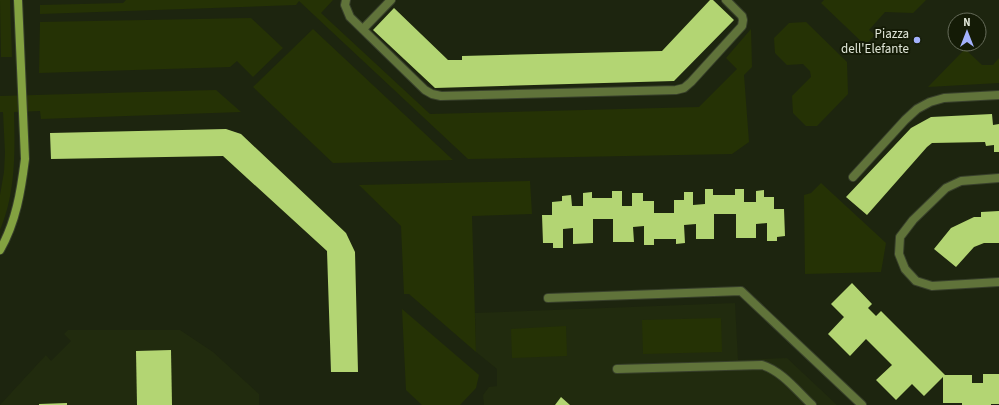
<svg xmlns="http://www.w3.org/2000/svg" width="999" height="405" viewBox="0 0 999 405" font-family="'Source Sans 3',sans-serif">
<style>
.built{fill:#212b0e}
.green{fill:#253205}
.building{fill:#b3d573}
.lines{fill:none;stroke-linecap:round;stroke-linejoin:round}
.service-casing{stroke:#38402b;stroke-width:10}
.secondary-casing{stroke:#38402b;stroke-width:10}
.service{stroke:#60733a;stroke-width:8}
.secondary{stroke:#83a241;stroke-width:8}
.poi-dot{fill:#a3b2fd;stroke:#141b06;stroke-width:1.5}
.labels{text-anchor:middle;stroke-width:4;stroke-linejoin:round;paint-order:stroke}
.poi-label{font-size:13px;fill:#e0e6d8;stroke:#141b06;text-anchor:end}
</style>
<rect width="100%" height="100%" fill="#1d250f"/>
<!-- built -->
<g class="built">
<path d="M735,303L738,360L787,358L837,405H484L483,395L489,387L497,386V369L476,352L475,313Z"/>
<path d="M68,330H180L213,352L259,394V405H0L46,355L51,361L71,341L64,334Z"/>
</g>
<!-- green -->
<g class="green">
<path d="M0,0H10L12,57H1Z"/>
<path d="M126,0H333L321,13L430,114L699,107L737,69L726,58L751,29L752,67L744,75L749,142L732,154L468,159L299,1L296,5L40,14V5L123,3Z"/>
<path d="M824,0H926L913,13L885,12L869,30L875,35L865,45L821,3Z"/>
<path d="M251,18L283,48L253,77L237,61L230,67L39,73L40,22Z"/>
<path d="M806,22L847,62L848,94L817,126H806L793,113L792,96L811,77L810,71L803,64L787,65L775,53L774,38L789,23Z"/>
<path d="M313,29L453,160L333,163L253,87Z"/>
<path d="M965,49L982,65H993L999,58V83L928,87Z"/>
<path d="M216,90L241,112L41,119L40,111L14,112C15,152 16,192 0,230V195L4,172L5,153L3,112H0V96Z"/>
<path d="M530,181L532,214L472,216L476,352L409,294H404L401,226L359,185Z"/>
<path d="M821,183L886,243L881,272L805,274L804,195L811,193Z"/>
<path d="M402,309L479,375L476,388L460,405H422L406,390Z"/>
<path d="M721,318L722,352L643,354L642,320Z"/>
<path d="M566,326L567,356L512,358L511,329Z"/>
</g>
<!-- building -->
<g class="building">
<path d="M710,0H713L734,20L674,81L435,88L373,30L394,8L448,60H462V56L662,51Z"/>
<path d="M992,114L993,125L999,124V152H994V145L986,146L985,142L932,143L927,147L867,215L846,197L911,128L931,117Z"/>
<path d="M226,129L241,134L346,233L355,252L358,372H331L327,251L223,156L51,159L50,133Z"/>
<path d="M705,189H713V195H735V189H744V202H756V191L764,190V197H774V209H784L785,236L777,237V241H767V223L756,224V238H736V214H714V239H696V224L684,225L685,243L676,244V239H654V245H644V226L633,227L634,242H613V219H593V243L573,244V228L563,229V248H553V243H543L542,215H552V202L562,201V196L571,195L572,206H583V193L592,192V198H612V191H622V206H632V193H643V201H654V213H674V200H684V192H693V205L705,204Z"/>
<path d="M999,211V243H984L974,247L956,267L934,249L951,228L974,217H981V212Z"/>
<path d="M852,283L872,304L868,308L876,316L881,311L945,375H972V383H983V374H999V404H991V405H962V403H943V377L924,396L912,384L896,400L876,380L892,365L866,339L850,356L828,334L844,317L831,304Z"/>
<path d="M171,350L172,405H137L136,351Z"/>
<path d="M561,397L570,405H555Z"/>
<path d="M67,403V405H39V404Z"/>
</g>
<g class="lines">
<defs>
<g id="service">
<path d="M346,0L345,5L350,17L425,90L432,94L441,96L676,90L684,88L691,82L742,26L743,20L742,16L726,0"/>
<path d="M363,29L391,0"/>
<path d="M853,177L905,120L917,109L930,102L944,98L999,95"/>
<path d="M999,178L961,181L946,188L913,220L900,237L899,254L905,269L916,281L932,286L999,282"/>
<path d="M548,298L741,291L862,405"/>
<path d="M617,369L762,365C782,371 797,391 812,405"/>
</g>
<path id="secondary" d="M0,250C16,222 21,191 25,159L18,0"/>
</defs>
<!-- service casing -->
<use href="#service" class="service-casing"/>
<!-- secondary casing -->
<use href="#secondary" class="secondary-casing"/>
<!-- service -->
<use href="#service" class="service"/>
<!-- secondary -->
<use href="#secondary" class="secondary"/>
</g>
<!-- markers -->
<circle class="poi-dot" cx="917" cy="40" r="4"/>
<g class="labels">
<!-- poi labels -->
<g class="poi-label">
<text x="909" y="38">Piazza<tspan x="909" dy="15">dell'Elefante</tspan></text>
</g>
</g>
<!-- north arrow -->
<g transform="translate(967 32)"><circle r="19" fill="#141b06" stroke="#666c5a"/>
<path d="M0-3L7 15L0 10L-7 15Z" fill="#a3b2fd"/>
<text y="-6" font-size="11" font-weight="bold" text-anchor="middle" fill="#e0e6d8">N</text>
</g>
</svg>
